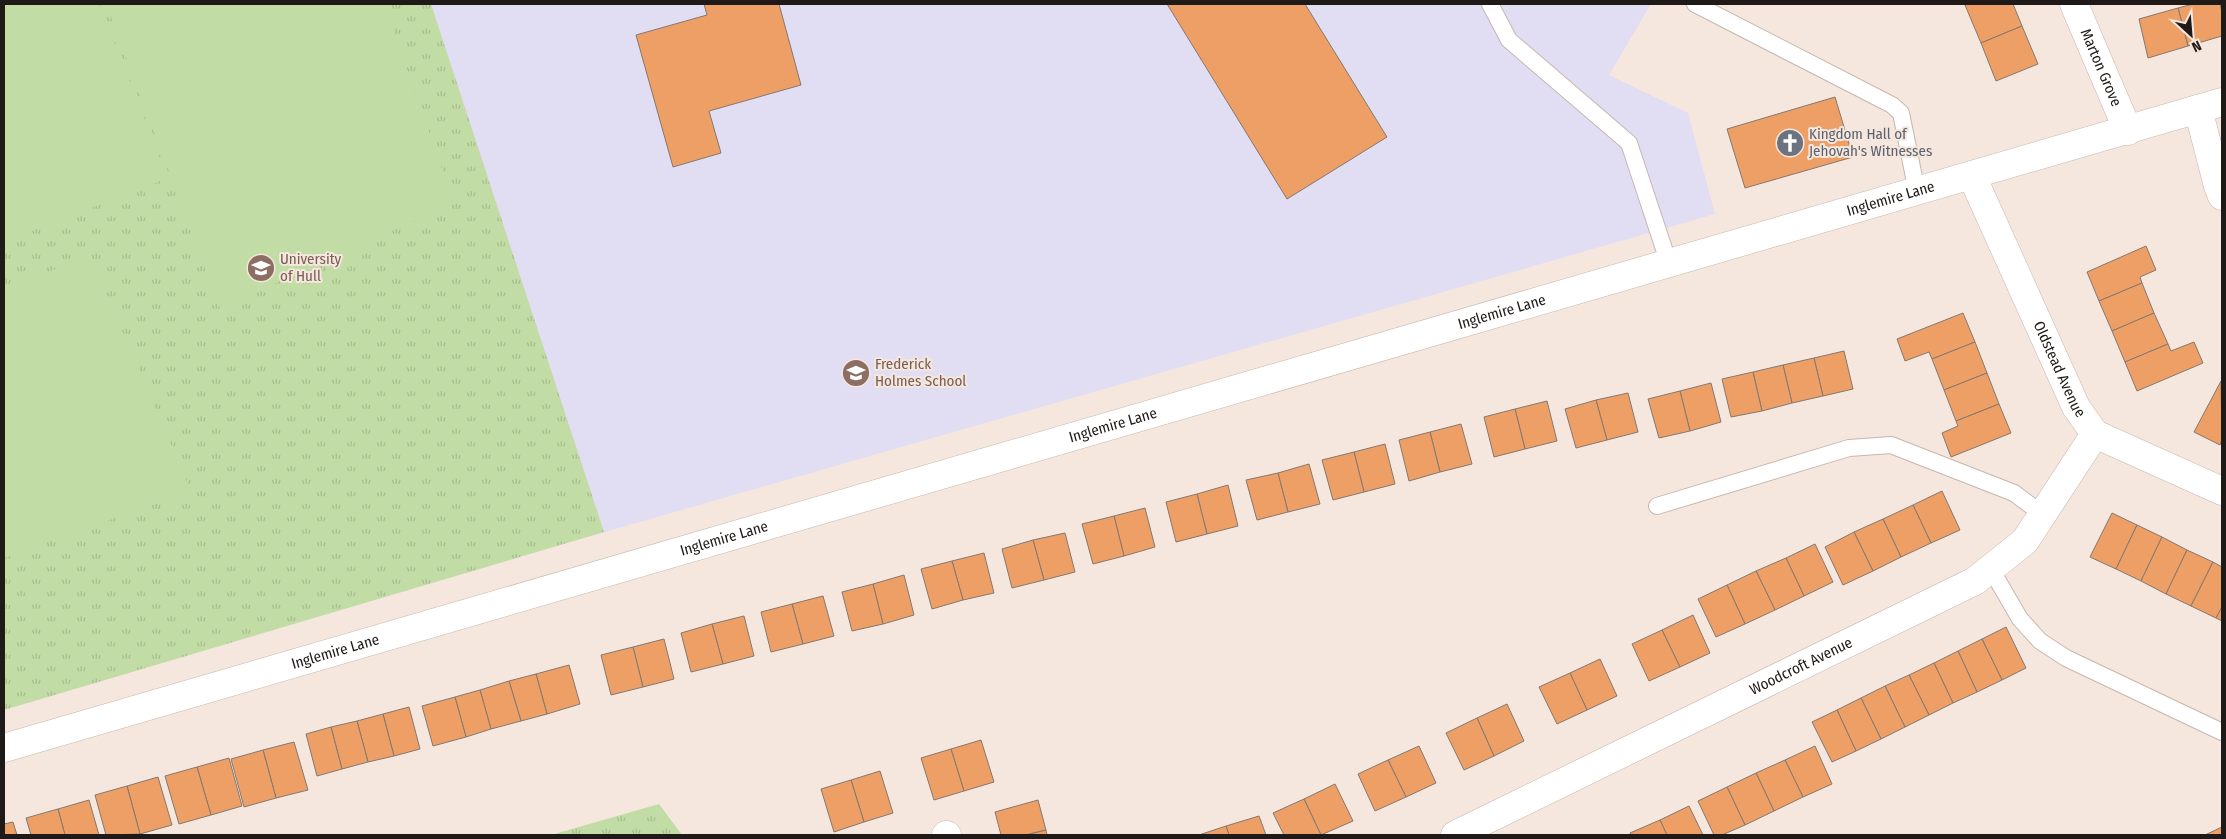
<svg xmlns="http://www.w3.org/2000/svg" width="2226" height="839" viewBox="0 0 2226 839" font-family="'Fira Sans Condensed',sans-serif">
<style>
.education{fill:#e1ddf3}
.grass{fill:url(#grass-tufts)}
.garden{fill:#c2dca5}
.building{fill:#ee9f66;stroke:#847870}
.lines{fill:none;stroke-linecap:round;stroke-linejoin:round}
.service-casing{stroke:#c5b7ae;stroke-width:18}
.minor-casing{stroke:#c5b7ae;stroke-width:29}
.tertiary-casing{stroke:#c5b7ae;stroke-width:29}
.service{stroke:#fff;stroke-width:16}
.minor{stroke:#fff;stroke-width:28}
.tertiary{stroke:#fff;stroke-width:28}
.labels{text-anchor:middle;stroke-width:4;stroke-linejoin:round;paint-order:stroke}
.street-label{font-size:15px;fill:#1f1a17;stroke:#f5e7de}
.worship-label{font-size:15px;fill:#5b616d;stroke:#f5e7de;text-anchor:start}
.education-label{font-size:15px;fill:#785e54;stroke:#f5e7de;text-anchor:start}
</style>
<defs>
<pattern id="grass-tufts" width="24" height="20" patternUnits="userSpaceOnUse" patternTransform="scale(1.25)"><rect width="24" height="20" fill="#c2dca5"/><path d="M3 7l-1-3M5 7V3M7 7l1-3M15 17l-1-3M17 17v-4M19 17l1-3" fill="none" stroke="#a6bc8d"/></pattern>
</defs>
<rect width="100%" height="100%" fill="#f5e7de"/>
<!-- education -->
<path class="education" d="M4,4H1651L1609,75L1688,113L1715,214L4,704Z"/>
<!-- grass -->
<g class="grass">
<path d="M4,4H431L604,532L4,710Z"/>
<path d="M659,804L682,835H551Z"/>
</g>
<!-- garden -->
<g class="garden">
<path d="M4,4H99L168,178L4,242Z"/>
<path d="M106,4H384L454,203L220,308Z"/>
<path d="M90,256L191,491L4,558V289Z"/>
</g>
<!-- building -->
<g class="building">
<path d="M704,4H779L801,85L709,111L721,153L673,167L636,35L707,15Z"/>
<path d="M1167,4H1305L1387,137L1287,199Z"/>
<path d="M1968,4H2013L2022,26L1981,43L1965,5Z"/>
<path d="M2193,4H2220L2222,13V36L2188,46L2178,8Z"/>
<path d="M2178,8L2188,46L2148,58L2139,19Z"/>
<path d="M2022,26L2038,64L1996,81L1981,43Z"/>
<path d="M1835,97L1853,157L1745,188L1727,129Z"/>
<path d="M2146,246L2156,270L2140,277L2142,283L2099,301L2087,272Z"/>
<path d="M2142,283L2154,313L2112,331L2099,301Z"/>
<path d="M1963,313L1975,342L1932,359L1929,352L1905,361L1897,339Z"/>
<path d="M2154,313L2168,344L2125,362L2112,331Z"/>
<path d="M1975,342L1987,373L1944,390L1932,359Z"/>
<path d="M2194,342L2203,363L2137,391L2125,362L2168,344L2171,351Z"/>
<path d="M1844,351L1853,389L1823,396L1814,358Z"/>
<path d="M1814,358L1823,396L1792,403L1783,365Z"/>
<path d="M1783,365L1792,403L1762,411L1753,372Z"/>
<path d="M1753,372L1762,411L1731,417L1722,379Z"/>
<path d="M1987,373L1999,404L1956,421L1944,390Z"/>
<path d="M2221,381L2222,440L2220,445L2194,432Z"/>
<path d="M1711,383L1721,422L1690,431L1680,391Z"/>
<path d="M1680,391L1690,431L1659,438L1648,399Z"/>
<path d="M1628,393L1638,432L1607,440L1596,400Z"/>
<path d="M1596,400L1607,440L1576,448L1565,409Z"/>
<path d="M1547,401L1557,441L1525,449L1515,409Z"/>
<path d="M1999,404L2011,433L1951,457L1942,433L1958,426L1956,421Z"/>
<path d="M1515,409L1525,449L1494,457L1484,417Z"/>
<path d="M1461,424L1472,464L1440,472L1430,432Z"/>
<path d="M1430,432L1440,472L1409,481L1399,440Z"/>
<path d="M1385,444L1395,484L1364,492L1354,452Z"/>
<path d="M1354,452L1364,492L1333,500L1322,460Z"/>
<path d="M1309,464L1320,504L1288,512L1278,473Z"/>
<path d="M1278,473L1288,512L1257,520L1246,480Z"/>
<path d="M1228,485L1238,526L1207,534L1197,494Z"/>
<path d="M1942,491L1960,530L1931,543L1913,505Z"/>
<path d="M1197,494L1207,534L1176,542L1166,502Z"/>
<path d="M1913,505L1931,543L1901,557L1883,519Z"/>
<path d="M1145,508L1155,547L1124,556L1114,516Z"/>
<path d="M2112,513L2137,525L2116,569L2090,557Z"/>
<path d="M1114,516L1124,556L1093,564L1082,524Z"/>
<path d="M1883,519L1901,557L1873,571L1854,532Z"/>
<path d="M2137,525L2162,537L2141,581L2116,569Z"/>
<path d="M1854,532L1873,571L1843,585L1825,547Z"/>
<path d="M1065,533L1075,572L1044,580L1033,540Z"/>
<path d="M2162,537L2187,550L2166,594L2141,581Z"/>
<path d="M1033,540L1044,580L1012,588L1002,549Z"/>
<path d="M1815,544L1833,582L1804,596L1786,558Z"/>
<path d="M2187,550L2213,562L2191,606L2166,594Z"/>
<path d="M984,553L994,593L963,600L952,561Z"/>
<path d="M1786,558L1804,596L1775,610L1756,571Z"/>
<path d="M952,561L963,600L932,609L921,569Z"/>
<path d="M2213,562L2222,567V607L2216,618L2191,606Z"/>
<path d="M1756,571L1775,610L1745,624L1727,585Z"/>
<path d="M904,575L914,615L883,624L873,584Z"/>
<path d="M873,584L883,624L852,631L842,592Z"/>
<path d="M1727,585L1745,624L1716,637L1698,599Z"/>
<path d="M823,596L834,636L803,644L792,604Z"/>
<path d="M792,604L803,644L771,652L761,612Z"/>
<path d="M2222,607V621L2216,618Z"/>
<path d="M1693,615L1710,653L1680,667L1662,630Z"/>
<path d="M744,616L754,656L723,664L712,624Z"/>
<path d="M712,624L723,664L691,672L681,633Z"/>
<path d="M2006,627L2026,668L2002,680L1982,639Z"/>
<path d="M1662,630L1680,667L1649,681L1632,644Z"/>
<path d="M664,639L674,679L643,687L633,647Z"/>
<path d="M1982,639L2002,680L1977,692L1958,651Z"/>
<path d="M633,647L643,687L611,695L601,655Z"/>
<path d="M1958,651L1977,692L1953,703L1934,663Z"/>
<path d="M1600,659L1617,696L1587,710L1570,673Z"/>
<path d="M1934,663L1953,703L1929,715L1909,675Z"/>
<path d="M569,665L580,704L547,714L536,674Z"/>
<path d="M1570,673L1587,710L1557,724L1539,687Z"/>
<path d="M536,674L547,714L521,721L509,681Z"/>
<path d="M1909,675L1929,715L1905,727L1885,686Z"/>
<path d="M509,681L521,721L491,729L480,690Z"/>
<path d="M1885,686L1905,727L1881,739L1861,698Z"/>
<path d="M480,690L491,729L466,737L455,697Z"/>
<path d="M455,697L466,737L433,746L422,706Z"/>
<path d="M1861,698L1881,739L1856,751L1837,710Z"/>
<path d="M1507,704L1524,741L1494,756L1477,718Z"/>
<path d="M409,707L420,749L394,756L383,714Z"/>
<path d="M1837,710L1856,751L1832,762L1812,722Z"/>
<path d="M383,714L394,756L368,762L357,721Z"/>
<path d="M1477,718L1494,756L1464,770L1446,733Z"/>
<path d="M357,721L368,762L342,769L331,727Z"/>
<path d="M331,727L342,769L317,776L306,734Z"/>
<path d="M981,740L994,782L964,791L951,749Z"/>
<path d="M294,742L308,790L276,798L263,750Z"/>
<path d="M1419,746L1436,783L1406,797L1388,760Z"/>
<path d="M1815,746L1832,784L1803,797L1785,760Z"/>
<path d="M951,749L964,791L934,800L921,758Z"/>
<path d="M263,750L276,798L244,807L231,759Z"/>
<path d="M229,758L242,806L211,815L197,767Z"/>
<path d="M1388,760L1406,797L1375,811L1358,774Z"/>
<path d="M1785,760L1803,797L1774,811L1756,773Z"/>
<path d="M197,767L211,815L179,824L165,776Z"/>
<path d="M880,771L893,813L864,822L851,780Z"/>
<path d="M1756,773L1774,811L1745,825L1727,787Z"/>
<path d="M158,777L172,825L140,834L127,786Z"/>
<path d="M851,780L864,822L834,832L821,789Z"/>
<path d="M1335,784L1353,821L1321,835L1304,799Z"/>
<path d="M127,786L140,834L106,835L95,795Z"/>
<path d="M1727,787L1745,825L1722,835H1714L1698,801Z"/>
<path d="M1304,799L1321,835H1284L1273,813Z"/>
<path d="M89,800L99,835H65L58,809Z"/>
<path d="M1038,800L1046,830L1026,835H1001L995,812Z"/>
<path d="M1689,806L1703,835H1667L1660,820Z"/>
<path d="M58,809L65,835H31L26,818Z"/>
<path d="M1259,816L1266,835H1229L1226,826Z"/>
<path d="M1660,820L1667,835H1631L1630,833Z"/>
<path d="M13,822L17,835H4V824Z"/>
<path d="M1226,826L1229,835H1199Z"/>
<path d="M2222,827V835H2205Z"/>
<path d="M1046,830L1047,835H1026Z"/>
</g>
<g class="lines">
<defs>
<g id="service">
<path d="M1490,4L1509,40L1629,143L1669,264"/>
<path d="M1695,4L1892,105L1901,113L1917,192"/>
<path d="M1657,506L1849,448L1891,445L2014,493L2042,514"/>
<path d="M1991,569L2020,619L2040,641L2066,658L2222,732"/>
</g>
<g id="minor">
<path id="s1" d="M2074,4L2128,131"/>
<path d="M2198,109L2218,186L2222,196"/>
<path id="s2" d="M1972,176L2076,407L2095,434L2222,491"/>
<path d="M946,835H947"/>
<path id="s3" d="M1455,835L1975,581L2025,541L2095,434"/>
</g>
<g id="tertiary">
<path id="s4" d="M4,748L2222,102"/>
</g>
</defs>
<!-- service casing -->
<use href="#service" class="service-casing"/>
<!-- minor casing -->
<use href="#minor" class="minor-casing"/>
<!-- tertiary casing -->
<use href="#tertiary" class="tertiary-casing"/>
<!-- service -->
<use href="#service" class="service"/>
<!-- minor -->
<use href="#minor" class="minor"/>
<!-- tertiary -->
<use href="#tertiary" class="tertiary"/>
</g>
<!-- icons -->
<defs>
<symbol id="church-disc" viewBox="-11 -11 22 22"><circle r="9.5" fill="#6b7280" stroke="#f5e7de"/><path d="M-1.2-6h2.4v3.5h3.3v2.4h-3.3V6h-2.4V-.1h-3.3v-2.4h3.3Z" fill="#fff"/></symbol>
<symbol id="university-disc" viewBox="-11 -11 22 22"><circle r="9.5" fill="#8d6e63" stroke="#f5e7de"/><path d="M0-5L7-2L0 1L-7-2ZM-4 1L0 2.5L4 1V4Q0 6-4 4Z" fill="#fff"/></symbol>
<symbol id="school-disc" viewBox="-11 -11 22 22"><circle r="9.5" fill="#8d6e63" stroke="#f5e7de"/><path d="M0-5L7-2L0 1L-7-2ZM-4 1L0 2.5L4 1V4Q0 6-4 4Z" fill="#fff"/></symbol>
</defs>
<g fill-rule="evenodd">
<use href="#church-disc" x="1774" y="127" width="32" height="32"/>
<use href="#university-disc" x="245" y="252" width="32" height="32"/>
<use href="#school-disc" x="840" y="357" width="32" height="32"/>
</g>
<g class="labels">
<!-- street labels -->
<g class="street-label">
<text dy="5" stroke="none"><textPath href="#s1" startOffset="69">Marton Grove</textPath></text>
<text dy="5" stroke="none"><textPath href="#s4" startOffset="1965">Inglemire Lane</textPath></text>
<text dy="5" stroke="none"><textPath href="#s4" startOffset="1560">Inglemire Lane</textPath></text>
<text dy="5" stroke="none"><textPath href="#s2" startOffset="212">Oldstead Avenue</textPath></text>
<text dy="5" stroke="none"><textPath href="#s4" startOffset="1155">Inglemire Lane</textPath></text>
<text dy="5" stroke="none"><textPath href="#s4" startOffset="750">Inglemire Lane</textPath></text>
<text dy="5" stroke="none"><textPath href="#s4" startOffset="345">Inglemire Lane</textPath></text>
<text dy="5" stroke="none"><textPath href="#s3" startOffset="385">Woodcroft Avenue</textPath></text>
</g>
<!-- worship labels -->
<g class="worship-label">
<text x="1809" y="139">Kingdom Hall of<tspan x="1809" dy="17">Jehovah's Witnesses</tspan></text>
</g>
<!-- education labels -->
<g class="education-label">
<text x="280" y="264">University<tspan x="280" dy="17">of Hull</tspan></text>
<text x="875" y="369">Frederick<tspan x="875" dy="17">Holmes School</tspan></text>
</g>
</g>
<!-- border -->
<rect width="2226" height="839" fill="none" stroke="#1f1a17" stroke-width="10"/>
<!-- north arrow -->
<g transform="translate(2191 35) rotate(154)" stroke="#f5e7de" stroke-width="4" paint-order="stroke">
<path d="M0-4L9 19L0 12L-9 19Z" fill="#1f1a17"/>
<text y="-8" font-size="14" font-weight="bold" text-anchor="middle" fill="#1f1a17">N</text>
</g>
</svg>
